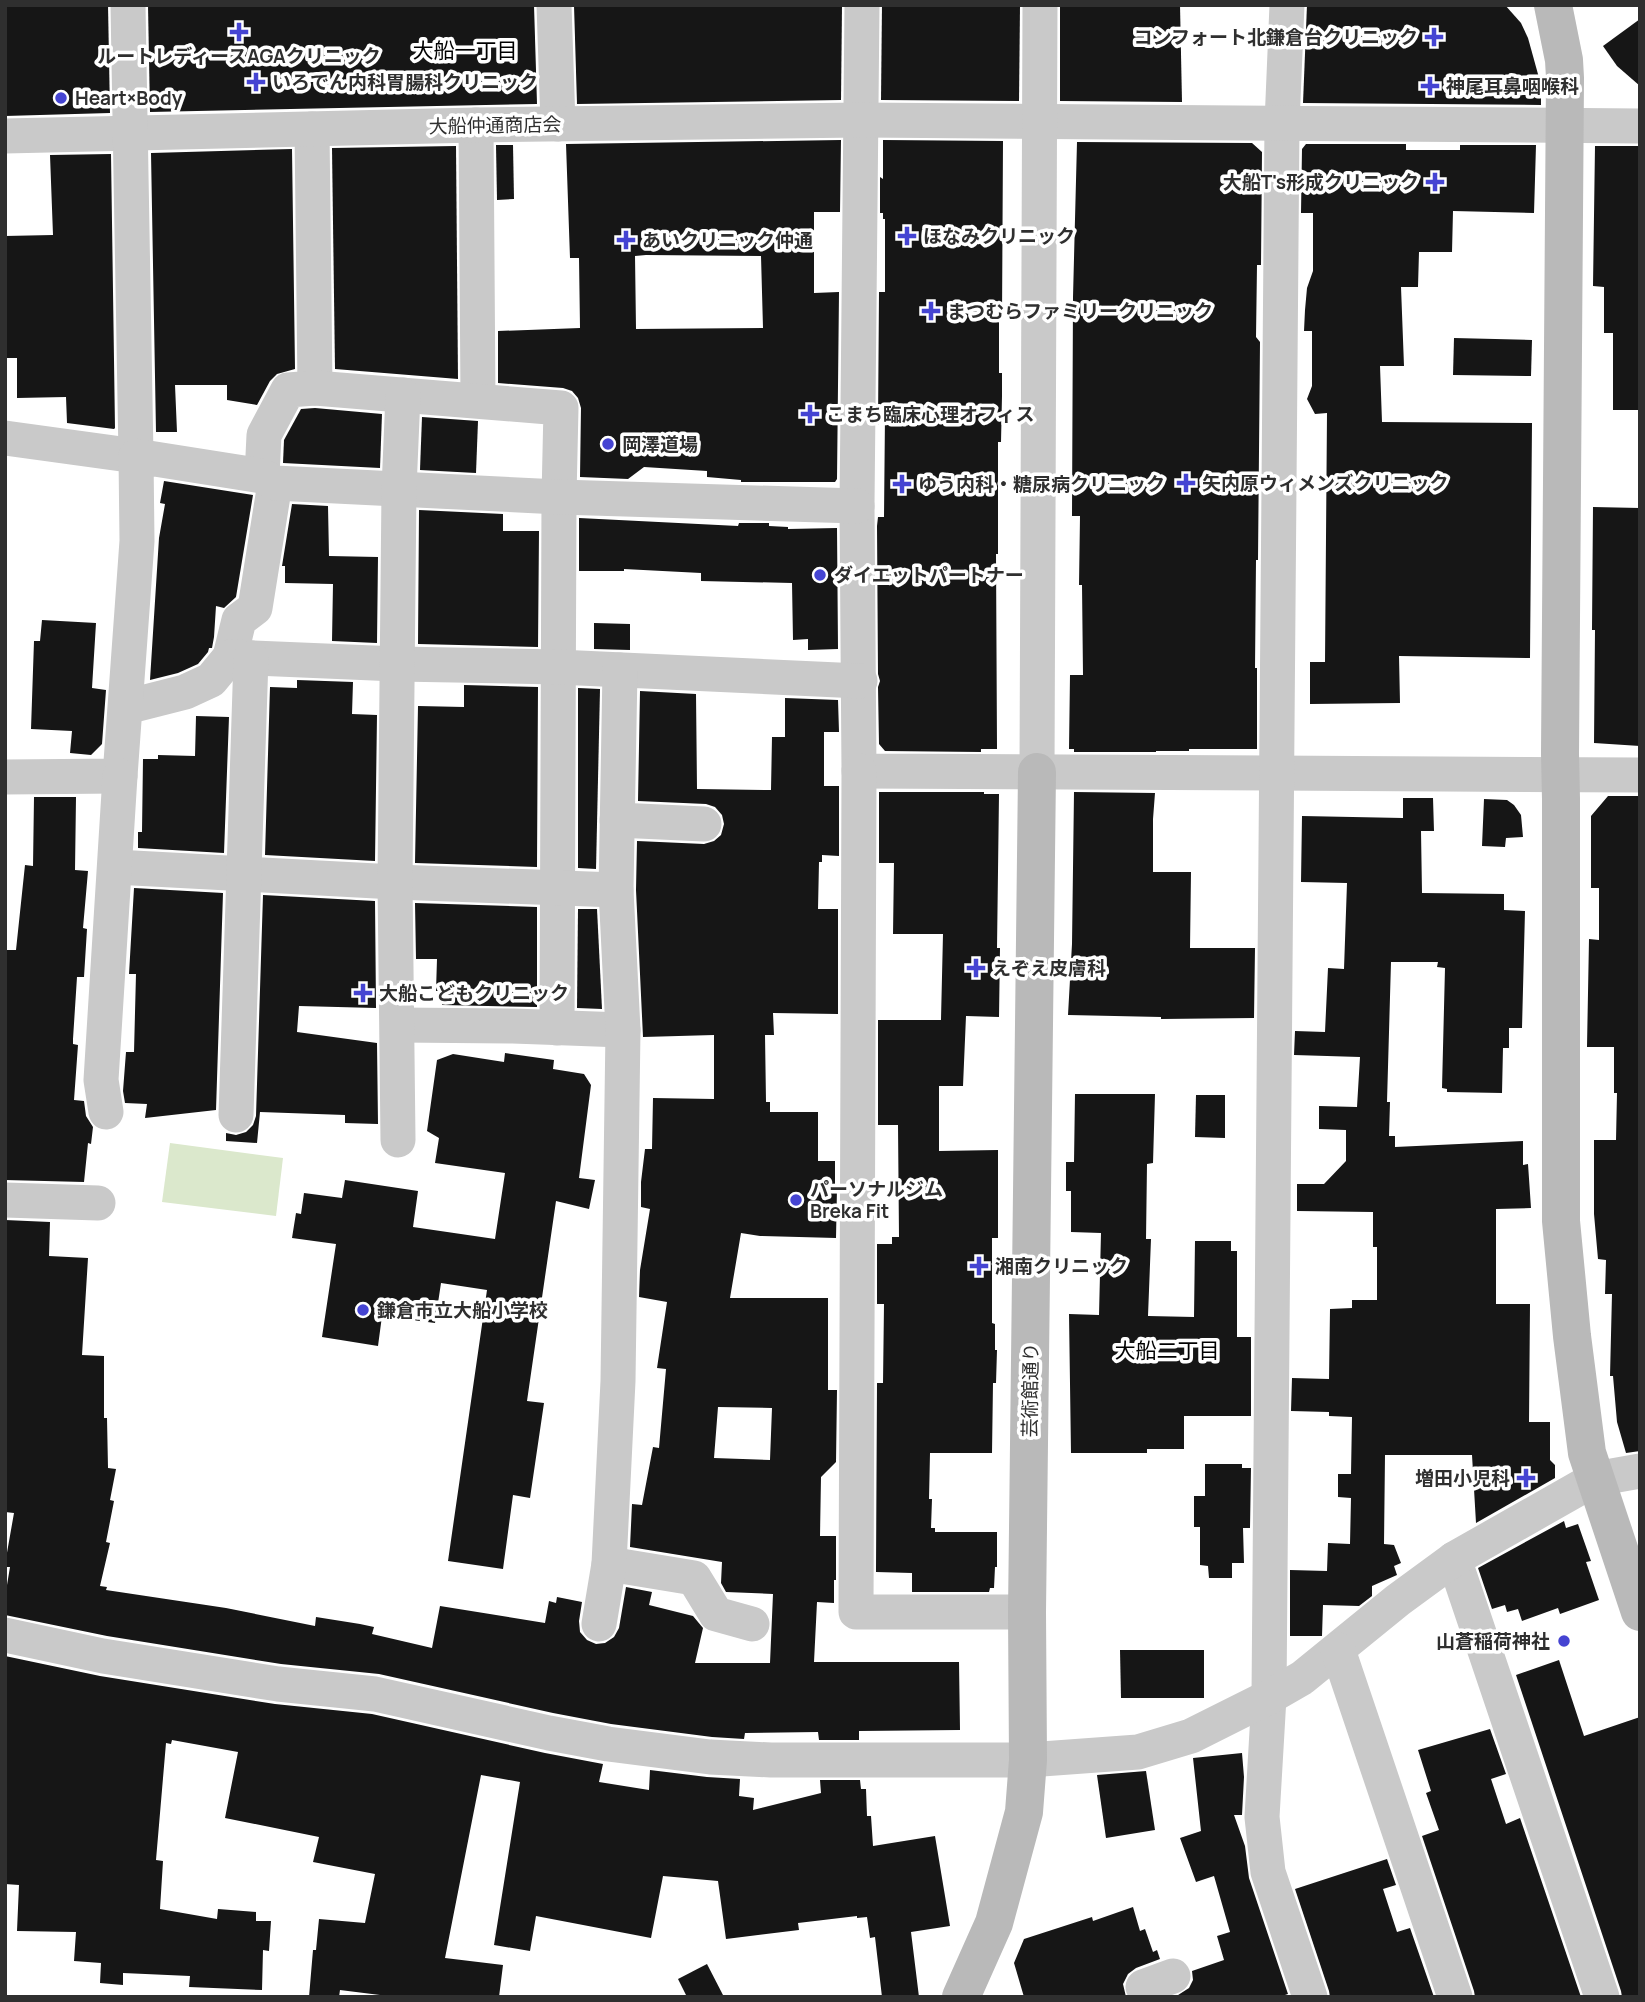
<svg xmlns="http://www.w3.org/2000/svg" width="1645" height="2002" viewBox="0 0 1645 2002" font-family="Manrope,'Noto Sans JP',sans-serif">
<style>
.water{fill:#dbe8cc}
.building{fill:#161616;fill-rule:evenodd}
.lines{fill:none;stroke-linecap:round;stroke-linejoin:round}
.street{stroke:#c9c9c9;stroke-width:35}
.secondary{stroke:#b9b9b9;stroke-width:38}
.poi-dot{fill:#4544d2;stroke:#fff;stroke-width:2.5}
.labels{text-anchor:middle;stroke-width:7;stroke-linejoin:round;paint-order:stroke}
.poi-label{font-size:19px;font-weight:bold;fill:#2f2f2f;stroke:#fff;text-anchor:start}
.street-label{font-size:19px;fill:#2f2f2f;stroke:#fff}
.neighbourhood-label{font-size:21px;fill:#000;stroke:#fff}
</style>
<rect width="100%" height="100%" fill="#fff"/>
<!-- water -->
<path class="water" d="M170,1143L283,1158L276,1216L162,1202Z"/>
<!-- building -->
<g class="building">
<path d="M6,5H108L110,113L5,116Z"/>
<path d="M148,5H534L537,104L150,112Z"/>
<path d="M574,5L842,6L841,100L577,104Z"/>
<path d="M882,5H1020L1019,101L881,100Z"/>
<path d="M1060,5H1180L1182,102L1060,101Z"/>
<path d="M1307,5H1505L1521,23L1528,38L1541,85V105L1303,103Z"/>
<path d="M1640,19V86L1617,66L1603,46Z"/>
<path d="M841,140L840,212H814V293L839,292L837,479L835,482H741V480L707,477V471L644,467L628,479L580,477L581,408L578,398L572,391L563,388L498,383V331L580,328L579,258H570L566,144ZM646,255L761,256L763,328L636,329L635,256Z"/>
<path d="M883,140L1003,141L1002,320H999V373H1002V396L1001,442H998V554H996L997,749H981V752L885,751L879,744L878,687L880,681L878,674L877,526L878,517H884L885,415L878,425L879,292H885V219H883V213H880V177L883,179Z"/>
<path d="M1077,142L1252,143L1262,152L1261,265H1257L1256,337L1260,342L1258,560H1256L1255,668H1257V749H1189V751H1156V752H1074V749H1069L1070,675H1083L1082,585H1079L1080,516H1072L1073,297Z"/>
<path d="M1306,144H1406V150H1460V145H1536L1534,213L1453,211L1452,252H1419L1418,287H1401L1404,366H1380L1382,422L1532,423L1530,658L1399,656L1400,703L1310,704V662H1325L1327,413L1315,414L1307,399L1312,386V331H1304L1305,310L1307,288L1313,271V213H1301L1302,149Z"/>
<path d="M496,145H513L514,199L497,200Z"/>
<path d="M456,146L458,379L335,369L332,148Z"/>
<path d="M1595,146H1640V410H1613V333H1604V287L1593,286Z"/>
<path d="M292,149L295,369L277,374L270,381L257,405L227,400V385H175L177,432H156L151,153Z"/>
<path d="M111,154L115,428L114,429L67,423L66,397L17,398V358H5V236L53,235L50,155Z"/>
<path d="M1454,338L1532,340L1531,376L1453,375Z"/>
<path d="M315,408L382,414L380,468L283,463L284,440L301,409Z"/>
<path d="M422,417L478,421L476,473L420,470Z"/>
<path d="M164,481L253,495L236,597L224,608L216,606L214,637L212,648H209L208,652L198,664L178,673L150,680L159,538L165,504L160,503Z"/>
<path d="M292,504L328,506L329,556L378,557L377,643L332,641L333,584L285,583V566H282Z"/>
<path d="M1593,507L1640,508V746L1594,743L1595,630H1592Z"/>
<path d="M419,510L503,514V531H539L538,647L418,644Z"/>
<path d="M579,518L738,526L739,523H769V526L788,527V529L837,528L838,649L808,650V639L793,640L792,583L701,581V573L624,569V571H579Z"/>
<path d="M42,620L96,623L92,688L106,690L102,744L91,755L70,753L72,731L31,729L34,641H40Z"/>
<path d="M594,623L630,624V650L594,649Z"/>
<path d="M297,680L353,682L352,714L377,715L375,861L265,855L270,687L297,688Z"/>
<path d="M464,685L538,687L537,867L415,863L418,706L464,707Z"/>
<path d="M578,688L600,689L596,869L578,868Z"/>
<path d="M640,691L696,694L697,789L771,790L772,737H785V698L838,700L839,732H824V786H839V856L822,855V862H819L818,909H838V1014L773,1013L774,1035H765L766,1102H770V1112H818V1161H835V1188H837L836,1238L760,1236L741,1233L730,1298H828V1390H837L836,1462L821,1477L820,1536H836V1580H834V1603L817,1602L814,1662H959L960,1730L859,1731V1740H819L818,1732L745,1733L744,1739L712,1737L611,1724L553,1713L379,1674L281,1664L107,1636L5,1615V1597L10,1567H5V1564L14,1513L5,1512V1220L50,1222L49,1256L88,1258L82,1355L104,1356V1418H107L108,1468L116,1469L110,1500L114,1501L106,1542L110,1543L100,1586L107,1587L106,1590L226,1608L315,1626L316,1617L360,1624L374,1627L372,1634L432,1648L440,1606L545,1623L549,1601L556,1603L557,1597L582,1602L579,1621L580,1632L587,1640L596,1644L605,1643L614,1637L619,1628L626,1587L652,1592L649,1605L693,1616L703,1628L695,1663H770L773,1594L726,1592L721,1583L722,1562L630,1547L632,1504L642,1505L653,1447L659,1448L666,1369L657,1368L667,1302L639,1297L640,1270L650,1209L641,1207V1182L645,1149H652L653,1098L714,1099V1035L643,1037L636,890L637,841L704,844L714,841L721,835L724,824L722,815L715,807L706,804L638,801ZM718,1407L772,1408L770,1460L714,1458Z"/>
<path d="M196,716L229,717L224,853L138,848V832H142L143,759H158V755L195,756Z"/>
<path d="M879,792H984V794H999L997,948H1000L999,1017L966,1016L963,1086H939V1151L998,1150V1238H992V1323L995,1324V1350H997L996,1383H993L992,1453H930L929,1499H932L931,1528H935V1532H997V1567H995L994,1588H990L989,1592H912V1573L876,1572L877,1383H883L884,1304H877V1244H892V1237H899L898,1125H878V1020H941L943,934H893L894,863H879Z"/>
<path d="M1074,792L1155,793L1153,819V872H1191L1190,948H1255L1254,1018L1161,1019V1017L1068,1015L1072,944Z"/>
<path d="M1608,796H1640V1451L1626,1453L1617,1422L1613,1376H1610L1612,1294H1605L1606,1260L1598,1259L1594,1214V1140H1616L1617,1093H1614V1047H1587L1589,939L1599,940V888H1591V816Z"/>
<path d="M34,797H76L75,870L88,871L83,928L87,929L84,977H77L73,1039V1044L78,1045L74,1100L84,1101L86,1116L93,1127L91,1144L88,1143L84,1182L5,1180V950H16L25,865L33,866Z"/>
<path d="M1403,798H1433L1434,831H1421L1422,893L1504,894V910L1525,911L1522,1028H1509V1048H1503L1502,1093L1447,1092V1089L1442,1088L1445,968L1437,967L1438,962H1391L1387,1102H1390L1389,1136H1395V1147L1523,1141V1165L1528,1164L1531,1208L1496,1209V1304H1530L1529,1422H1550V1460L1555,1465V1478L1476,1523L1472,1455H1385L1384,1544L1394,1545L1401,1563L1394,1566L1397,1575L1372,1586V1596L1359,1606L1323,1605L1322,1636H1290V1570L1327,1571L1328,1543L1350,1544L1351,1498L1338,1497V1474H1351L1352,1417L1329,1416V1412L1291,1411L1292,1378L1329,1379L1330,1309L1352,1308V1300H1377V1247H1373V1212L1297,1211V1184H1324L1346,1161V1130L1319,1129V1106L1357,1107L1360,1057L1294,1055L1295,1031L1325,1032L1328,968L1344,969L1347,883L1301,882L1302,816L1403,818Z"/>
<path d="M1484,799L1507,800L1514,805L1521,815L1523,837L1506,838L1505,847L1482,846Z"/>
<path d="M134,888L223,893L216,1110L145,1118L147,1104L125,1103L123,1091L126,1052H134L136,974H129Z"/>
<path d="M263,895L375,901L376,1008L299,1006L297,1032L377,1043L378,1124L345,1123V1115L260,1112L257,1143L226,1141V1133L236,1135L246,1132L253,1125L256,1116Z"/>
<path d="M415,903L537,907V1007L442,1005L443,991H436L437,959H416Z"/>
<path d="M578,909H597L602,1009L577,1008Z"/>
<path d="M505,1053L554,1060L553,1069L584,1074L591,1085L579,1178L595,1180L589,1209L556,1201L527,1401L544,1403L530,1498L513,1495L503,1569L448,1561L487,1290L441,1283L435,1323L382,1316L378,1346L322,1337L336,1244L292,1238L296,1213L301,1214L304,1193L342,1198L345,1180L418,1191L413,1227L495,1239L505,1173L435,1163L439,1138L427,1131L437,1060L453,1054L504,1062Z"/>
<path d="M1075,1094H1155L1153,1163L1147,1164L1146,1239H1151L1148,1316L1194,1317L1195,1241H1231V1251H1237V1337H1251V1416H1184V1449H1147V1453H1071L1069,1314L1099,1315L1101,1233L1071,1232V1191H1066V1162H1074Z"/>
<path d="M1196,1095H1225V1138L1195,1137Z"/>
<path d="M1205,1464H1242V1468H1251L1250,1528H1243L1244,1563H1232V1578H1209L1208,1566L1200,1565V1527H1194V1496H1205Z"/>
<path d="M1564,1521L1566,1528L1578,1524L1591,1561L1586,1562L1599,1600L1560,1614L1558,1608L1522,1621L1518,1609L1507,1612L1505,1605L1492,1609L1478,1568Z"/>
<path d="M1120,1650H1204V1698H1121Z"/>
<path d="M5,1656L100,1676L275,1704L372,1714L545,1753L603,1764L599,1782L649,1790L650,1770L707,1777L740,1779L739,1796L754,1798L753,1810L821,1793L820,1780H860L861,1789H866L867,1816H871L873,1846L935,1836L950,1926L911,1932L919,1997H882L875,1937L870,1938L867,1917L857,1918V1916L798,1923L799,1930L726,1939L718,1881L663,1876L651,1938L536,1916L530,1951L494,1945L520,1782L481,1775L445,1958L503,1965L499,1997H396L340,1990L339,1997H309L313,1950H316L319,1919L365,1923L375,1874L313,1862L319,1837L225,1818L238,1752L172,1740L171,1744L166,1743L156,1860L163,1861L160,1909L217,1919L218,1909L256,1912V1921H271L269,1951L263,1950L262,1990L189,1987L190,1976L123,1973V1985L100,1983L101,1963L74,1961L76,1932L17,1931L19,1885L5,1884Z"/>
<path d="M1559,1660L1584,1736L1640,1717V1997H1622L1621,1991L1516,1675Z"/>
<path d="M1490,1729L1506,1774L1491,1779L1506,1824L1520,1818L1581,1997H1475L1474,1991L1422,1836L1439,1830L1426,1793L1431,1791L1418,1750Z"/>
<path d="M1242,1753L1244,1777L1242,1815H1234L1245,1846L1249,1878L1288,1994L1279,1997H1175L1189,1988L1193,1980L1192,1971L1224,1960L1217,1936L1230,1932L1214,1876L1196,1882L1180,1838L1201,1831L1193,1758Z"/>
<path d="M1146,1771L1155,1830L1106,1838L1097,1775Z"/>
<path d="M1387,1859L1396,1885L1383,1889L1397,1932L1410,1928L1434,1997H1330L1329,1991L1295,1889Z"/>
<path d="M1133,1907L1140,1931L1145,1929L1153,1952L1157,1950L1160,1959L1136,1968L1128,1974L1123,1984L1126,1997H1024L1014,1963L1024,1939L1092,1917L1093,1921Z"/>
<path d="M707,1964L724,1997H687L678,1979Z"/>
</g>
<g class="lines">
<!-- street -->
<g class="street">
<path d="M554,5L558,124"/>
<path d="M862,5L857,506L859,771L1640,775"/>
<path d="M1287,5L1282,123L1269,1697L1262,1817L1268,1872L1310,1997"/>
<path d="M476,125L478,400"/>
<path d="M312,129L315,388"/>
<path d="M5,136L476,125L861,120L1640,126"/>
<path d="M5,438L136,456L128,5"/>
<path d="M262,476L264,435L288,390L315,388L561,408L559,497L557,1028"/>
<path d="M230,657L239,620L255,608L275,483"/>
<path d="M126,707L185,692L211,680L230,657L397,664L558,667L860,681"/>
<path d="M859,771L856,1612H1027"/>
<path d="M1037,772L1040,5"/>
<path d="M5,777L120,776L137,541L136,456L262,476L275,483L559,497L857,506"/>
<path d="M617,820L704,824"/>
<path d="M115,867L395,882L616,890"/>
<path d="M398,1025L513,1026L623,1030"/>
<path d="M106,1112L101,1080L120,776"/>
<path d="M236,1115L251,658"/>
<path d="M398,1140L395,882L399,489L403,395"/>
<path d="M5,1200L98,1203"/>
<path d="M1454,1559L1602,1997"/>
<path d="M609,1564L694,1578L716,1614L752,1624"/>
<path d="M599,1624L609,1564L618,1381L623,1030L616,890L620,670"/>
<path d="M5,1635L103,1656L278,1684L375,1694L549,1733L608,1744L710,1757L771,1760H1028L1138,1752L1191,1736L1269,1697L1302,1678L1398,1600L1454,1559L1595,1479L1640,1471"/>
<path d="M1338,1650L1455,1997"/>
<path d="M1143,1987L1173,1976"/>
</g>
<!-- secondary -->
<g class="secondary">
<path d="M1553,5L1564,60L1565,78L1560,754L1561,799V1221L1572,1336L1587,1453L1640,1612"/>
<path d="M961,1997L994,1923L1024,1812L1028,1760L1027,1612L1037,772"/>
</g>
</g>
<!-- markers -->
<g class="poi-dot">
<path d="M235.5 21.5h7v7h7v7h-7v7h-7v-7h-7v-7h7z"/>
<path d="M1430.5 26.5h7v7h7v7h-7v7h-7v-7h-7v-7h7z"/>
<path d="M252.5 71.5h7v7h7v7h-7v7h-7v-7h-7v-7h7z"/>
<path d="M1426.5 75.5h7v7h7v7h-7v7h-7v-7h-7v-7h7z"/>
<circle cx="61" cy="98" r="7"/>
<path d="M1431.5 171.5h7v7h7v7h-7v7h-7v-7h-7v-7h7z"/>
<path d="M903.5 225.5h7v7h7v7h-7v7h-7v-7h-7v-7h7z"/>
<path d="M622.5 229.5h7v7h7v7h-7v7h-7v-7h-7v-7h7z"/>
<path d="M927.5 300.5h7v7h7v7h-7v7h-7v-7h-7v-7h7z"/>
<path d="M806.5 403.5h7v7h7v7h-7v7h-7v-7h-7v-7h7z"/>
<circle cx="608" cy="444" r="7"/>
<path d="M1182.5 472.5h7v7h7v7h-7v7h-7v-7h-7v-7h7z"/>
<path d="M898.5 473.5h7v7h7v7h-7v7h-7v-7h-7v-7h7z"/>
<circle cx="820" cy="575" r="7"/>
<path d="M972.5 957.5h7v7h7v7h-7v7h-7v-7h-7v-7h7z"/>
<path d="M359.5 982.5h7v7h7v7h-7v7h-7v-7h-7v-7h7z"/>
<circle cx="796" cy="1200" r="7"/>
<path d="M975.5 1255.5h7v7h7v7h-7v7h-7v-7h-7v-7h7z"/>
<circle cx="363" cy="1310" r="7"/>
<path d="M1522.5 1467.5h7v7h7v7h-7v7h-7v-7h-7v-7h7z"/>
<circle cx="1564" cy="1641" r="7"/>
</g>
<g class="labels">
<!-- poi labels -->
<g class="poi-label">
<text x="1418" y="44" text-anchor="end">コンフォート北鎌倉台クリニック</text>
<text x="239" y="63" text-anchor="middle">ルートレディースAGAクリニック</text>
<text x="272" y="89">いろでん内科胃腸科クリニック</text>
<text x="1446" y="93">神尾耳鼻咽喉科</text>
<text x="75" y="105">Heart×Body</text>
<text x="1419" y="189" text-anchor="end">大船T's形成クリニック</text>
<text x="923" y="243">ほなみクリニック</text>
<text x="642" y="247">あいクリニック仲通</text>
<text x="947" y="318">まつむらファミリークリニック</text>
<text x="826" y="421">こまち臨床心理オフィス</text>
<text x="622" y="451">岡澤道場</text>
<text x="1202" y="490">矢内原ウィメンズクリニック</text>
<text x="918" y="491">ゆう内科・糖尿病クリニック</text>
<text x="834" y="582">ダイエットパートナー</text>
<text x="992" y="975">えぞえ皮膚科</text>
<text x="379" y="1000">大船こどもクリニック</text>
<text x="810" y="1196">パーソナルジム<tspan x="810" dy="22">Breka Fit</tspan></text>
<text x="995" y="1273">湘南クリニック</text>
<text x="377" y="1317">鎌倉市立大船小学校</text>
<text x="1510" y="1485" text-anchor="end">増田小児科</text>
<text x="1550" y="1648" text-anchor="end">山蒼稲荷神社</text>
</g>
<!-- street labels -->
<g class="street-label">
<text transform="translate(495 125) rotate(-1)" y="7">大船仲通商店会</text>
<text transform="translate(1030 1390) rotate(-89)" y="7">芸術館通り</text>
</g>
<!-- neighbourhood labels -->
<g class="neighbourhood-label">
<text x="465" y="58">大船一丁目</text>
<text x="1167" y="1358">大船二丁目</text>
</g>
</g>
<!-- border -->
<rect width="1645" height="2002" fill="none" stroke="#2f2f2f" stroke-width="14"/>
</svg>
